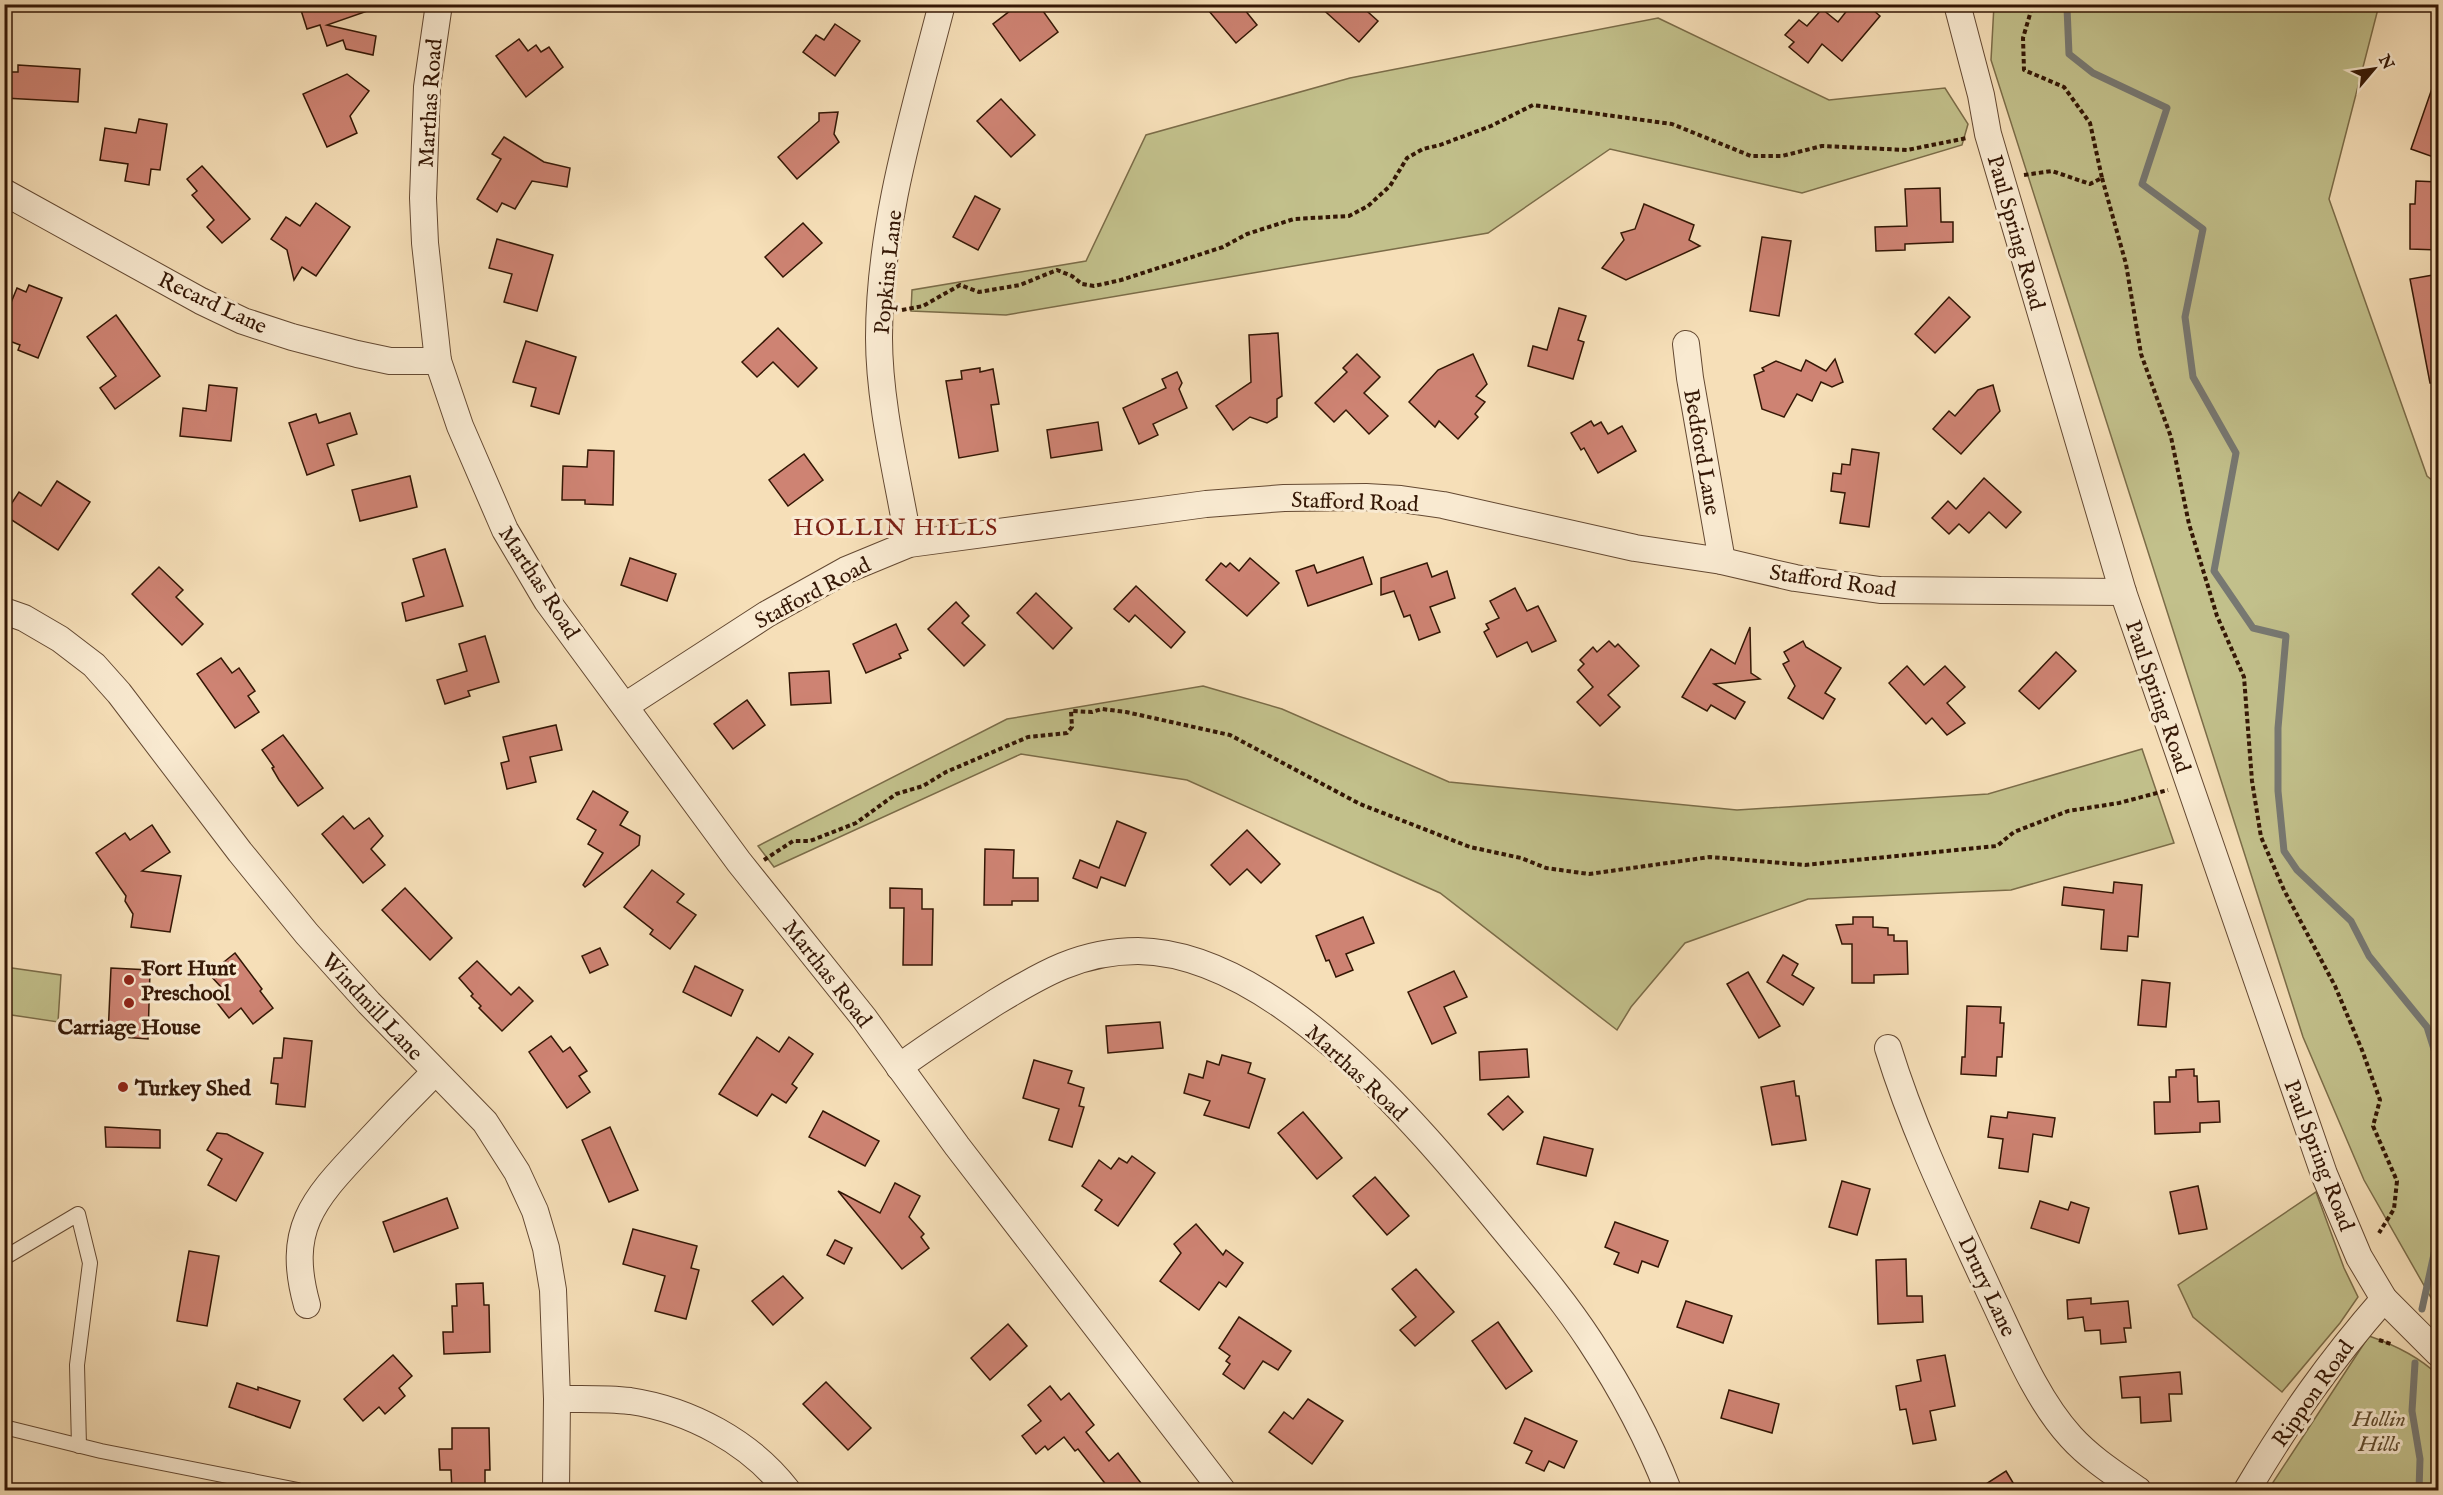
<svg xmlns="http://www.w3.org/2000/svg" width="2443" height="1495" viewBox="0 0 2443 1495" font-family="'IM FELL English',serif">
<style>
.green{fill:#c2c08b;stroke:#7b6c48;stroke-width:1.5}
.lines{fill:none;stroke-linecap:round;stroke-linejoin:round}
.stream{stroke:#777872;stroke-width:7}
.building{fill:#ce8373;stroke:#341705;stroke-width:1.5}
.service-casing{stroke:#644932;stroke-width:16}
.minor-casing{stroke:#644932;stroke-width:28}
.path{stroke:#341705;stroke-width:4;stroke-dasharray:4.5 3;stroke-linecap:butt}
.service{stroke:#f9ead1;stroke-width:14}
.minor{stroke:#f9ead1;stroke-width:26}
.poi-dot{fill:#8f2418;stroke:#f9ead1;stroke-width:2}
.labels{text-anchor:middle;stroke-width:6;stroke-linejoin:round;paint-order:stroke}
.street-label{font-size:22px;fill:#341705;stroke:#f9ead1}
.poi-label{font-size:22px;font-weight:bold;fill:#341705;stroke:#f9ead1;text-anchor:start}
.park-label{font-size:22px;font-style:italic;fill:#5f4a2d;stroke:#f9ead1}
.neighbourhood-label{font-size:24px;letter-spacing:1.5px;fill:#7a1f14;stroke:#f9ead1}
</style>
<rect width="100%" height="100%" fill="#f6dfb8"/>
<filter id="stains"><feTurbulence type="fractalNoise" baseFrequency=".00333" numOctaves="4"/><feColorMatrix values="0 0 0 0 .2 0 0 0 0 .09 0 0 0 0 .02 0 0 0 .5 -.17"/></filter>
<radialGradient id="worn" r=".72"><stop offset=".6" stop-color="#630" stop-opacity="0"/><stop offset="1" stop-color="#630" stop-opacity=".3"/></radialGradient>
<!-- green -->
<g class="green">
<path d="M1994,5H2379L2329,199L2427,476L2438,485V1310L2364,1180L2303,1037L1991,60Z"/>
<path d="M1658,18L1829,100L1945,88L1968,124L1962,145L1802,193L1610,149L1488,233L1006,315L911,311L912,290L1086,261L1146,135L1350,78Z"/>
<path d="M1203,686L1282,709L1449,782L1737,810L1988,794L2142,749L2174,843L2011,890L1808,899L1685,943L1631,1007L1617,1030L1440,893L1187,780L1021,754L774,867L758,846L1007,719Z"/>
<path d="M5,967L61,975L58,1022L5,1014Z"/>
<path d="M2316,1192L2344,1268L2358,1297L2340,1323L2282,1392L2193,1317L2178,1285Z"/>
<path d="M2369,1336C2395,1345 2419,1357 2438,1375V1490H2268Z"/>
</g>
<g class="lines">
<!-- stream -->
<g class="stream">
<path d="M2069,4L2067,8L2069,54L2093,73L2167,108L2142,184L2203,229L2185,317L2193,377L2236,453L2214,571L2253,628L2286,636L2278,728V791L2284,851L2297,870L2351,921L2369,956L2427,1027L2438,1062V1101"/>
<path d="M2422,1309L2436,1245L2438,1206"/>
<path d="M2415,1363L2412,1411L2420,1459L2419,1490"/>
</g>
</g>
<!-- building -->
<g class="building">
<path d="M299,4H379V7L327,25L376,36L373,55L346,49L343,40L327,46L320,25L307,29Z"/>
<path d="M1019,4H1038L1058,32L1020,61L993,24Z"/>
<path d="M1203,4H1240L1257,25L1236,43Z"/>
<path d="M1317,4H1359L1378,21L1359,42Z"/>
<path d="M1852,4H1866L1880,16L1842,61L1822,44L1808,63L1789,47L1794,42L1785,35L1799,20L1807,26L1822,9L1838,22Z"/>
<path d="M835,24L860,41L835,76L803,52L816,35L824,40Z"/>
<path d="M519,39L528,51L536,45L541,52L549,47L563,67L526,97L496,56Z"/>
<path d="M18,65L80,69L78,102L4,98V72H18Z"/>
<path d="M347,74L369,91L350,116L357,133L327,147L303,94Z"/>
<path d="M2436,77L2439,78V159L2411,149Z"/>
<path d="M1001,99L1035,135L1011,157L977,121Z"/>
<path d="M838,112L834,134L839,142L797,179L778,157L819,121V113Z"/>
<path d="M139,119L167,124L160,170L151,169L149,185L125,181L128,164L100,160L105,128L136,133Z"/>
<path d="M504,137L544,162L570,168L567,187L532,181L515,209L502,203L497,212L477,199L501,159L492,154Z"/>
<path d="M202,166L250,219L222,243L207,227L214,220L192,195L197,191L187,179Z"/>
<path d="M2416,181L2439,182V250L2410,249V204H2415Z"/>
<path d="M1940,188L1941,222H1953V242L1905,244V250L1876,251L1875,227L1907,226L1905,189Z"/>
<path d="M975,196L1000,209L978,250L953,237Z"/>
<path d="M316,203L350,227L316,276L302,267L294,280L287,250L271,239L286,217L300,226Z"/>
<path d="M1644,204L1694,225L1689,240L1700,246L1626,280L1602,268L1624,240L1621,233L1635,229Z"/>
<path d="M803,223L822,243L783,277L765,257Z"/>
<path d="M1762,237L1791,241L1779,316L1750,311Z"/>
<path d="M497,239L553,255L537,311L504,302L512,274L489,268Z"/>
<path d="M2439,274V383H2430L2410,279Z"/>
<path d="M29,285L62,298L38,358L18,350L20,345L4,339V320L17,288L26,292Z"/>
<path d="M1949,297L1970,317L1935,353L1915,334Z"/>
<path d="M1559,308L1586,316L1578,340L1584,342L1573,379L1528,366L1533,346L1547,350Z"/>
<path d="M116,315L160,376L115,409L100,388L116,376L87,337Z"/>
<path d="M778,328L817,368L798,387L773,362L757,377L742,362Z"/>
<path d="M1278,333L1282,396L1277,399V417L1267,423L1250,417L1233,430L1216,406L1251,382L1249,335Z"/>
<path d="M526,341L576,357L559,414L531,406L536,388L513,382Z"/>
<path d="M1357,354L1380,377L1364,393L1388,416L1369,434L1346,410L1334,422L1315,403L1347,372L1343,368Z"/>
<path d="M1473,354L1487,384L1476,396L1485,402L1475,414L1478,417L1458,439L1439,421L1435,427L1409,402L1438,370Z"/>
<path d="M1835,359L1843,382L1832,387L1821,382L1812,401L1797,394L1784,417L1762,409L1754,375L1764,371L1762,368L1776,361L1801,371L1806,360L1826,371Z"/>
<path d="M980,368V372L993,369L999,404L991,405L998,451L959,458L946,381L962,379L961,371Z"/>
<path d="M1177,372L1182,383L1179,389L1187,408L1153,424L1158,435L1139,444L1123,408L1166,388L1162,379Z"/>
<path d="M209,385L237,388L231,441L180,436L183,408L206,411Z"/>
<path d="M1993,385L2000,411L1961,454L1933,429L1949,411L1955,416L1978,390Z"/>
<path d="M350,413L357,434L327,444L334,465L307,475L289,423L316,414L319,423Z"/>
<path d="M1591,421L1594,426L1601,422L1608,434L1622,426L1636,451L1598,473L1584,448L1581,450L1571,433Z"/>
<path d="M1098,422L1102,450L1051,458L1047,430Z"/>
<path d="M1852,449L1879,453L1869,527L1840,523L1845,493L1831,491L1833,473L1841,474L1842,464L1850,465Z"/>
<path d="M588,450L614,451L613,505L585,504V500H562L563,466L587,467Z"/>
<path d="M804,454L823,480L788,506L769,480Z"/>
<path d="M410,476L417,507L360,521L352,490Z"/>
<path d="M1984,478L2021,512L2006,528L1989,512L1969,533L1959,524L1949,534L1932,518L1948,501L1956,509Z"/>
<path d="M57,481L90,502L58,550L4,515L19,492L41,506Z"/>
<path d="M445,549L463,606L406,621L402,603L424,596L413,559Z"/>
<path d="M1363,557L1372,584L1308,606L1296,571L1314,565L1317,573Z"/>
<path d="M630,558L676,574L667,601L621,585Z"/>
<path d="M1250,558L1279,583L1247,616L1206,580L1221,563L1226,567L1230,563L1239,571Z"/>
<path d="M1427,563L1432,577L1447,571L1455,598L1430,607L1440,632L1419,640L1410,615L1404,617L1394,591L1381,595V578Z"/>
<path d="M159,567L183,590L176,597L203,624L182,645L132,594Z"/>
<path d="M1136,586L1185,632L1171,648L1135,615L1129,622L1114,609Z"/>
<path d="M1515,588L1527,611L1538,606L1556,641L1532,652L1527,642L1497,657L1484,632L1489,629L1486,624L1499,618L1490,601Z"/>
<path d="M1036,593L1072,628L1053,649L1017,613Z"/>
<path d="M956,602L969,616L962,623L985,645L964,666L928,629Z"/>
<path d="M896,624L908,650L899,654L901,658L866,673L853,644Z"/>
<path d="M1750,627L1751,673L1760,679L1714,684L1745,702L1735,719L1711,705L1707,711L1682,697L1711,649L1735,664Z"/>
<path d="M485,636L499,682L468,691L470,696L445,704L437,680L467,671L459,644Z"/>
<path d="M1609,641L1615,647L1618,644L1639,666L1608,695L1620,707L1600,726L1577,702L1593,687L1578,670L1584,664L1580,660L1593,647L1597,652Z"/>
<path d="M1803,641L1806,647L1841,668L1825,693L1835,699L1823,719L1788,698L1795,686L1783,664L1789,661L1784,652Z"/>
<path d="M2056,652L2076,671L2039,709L2019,691Z"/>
<path d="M221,658L232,673L239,668L255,691L248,696L259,712L235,728L197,674Z"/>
<path d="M1907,666L1924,685L1945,666L1965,687L1947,703L1965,723L1947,735L1932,718L1926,724L1889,683Z"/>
<path d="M829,671L831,703L791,705L789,673Z"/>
<path d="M747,700L765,725L733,749L714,724Z"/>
<path d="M556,725L562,750L530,757L536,782L507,789L501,763L509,761L503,737Z"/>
<path d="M283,735L323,788L298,806L279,780L272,768L274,767L262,750Z"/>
<path d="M593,791L628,812L620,825L640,836L639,845L585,887L583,885L603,853L588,844L596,830L577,819Z"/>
<path d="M343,816L354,829L369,818L383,836L371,849L385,865L363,883L322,834Z"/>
<path d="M1117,821L1146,833L1125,886L1101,877L1097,888L1073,878L1080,860L1099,868Z"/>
<path d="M152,825L170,852L142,871L181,876L170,932L131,927L133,914L125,901L126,896L96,853L125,833L130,840Z"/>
<path d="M1247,830L1280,864L1261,883L1247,869L1230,885L1211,865Z"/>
<path d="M985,849L1014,850L1013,878H1038V901H1012V905H984Z"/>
<path d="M652,870L684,894L677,902L696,915L670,949L650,934L653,930L624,907Z"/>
<path d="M2114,882L2142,885L2138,937L2128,936L2127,951L2101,949L2104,910L2062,905L2064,887L2113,893Z"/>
<path d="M405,888L452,938L430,960L382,910Z"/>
<path d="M890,888L922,889V909H933L932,965H903L904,908H890Z"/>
<path d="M1363,917L1374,943L1346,954L1353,970L1336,977L1329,960L1326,961L1316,936Z"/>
<path d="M1853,917H1873V927L1888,928V935H1894V941H1907L1908,974L1874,975V983H1852V944H1842L1836,925L1853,924Z"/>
<path d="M600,948L608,965L590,973L582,956Z"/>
<path d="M235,953L262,989L260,991L273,1008L253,1024L241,1008L229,1018L211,995L221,987L209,974Z"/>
<path d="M1783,955L1798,964L1792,975L1814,988L1803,1005L1767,982Z"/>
<path d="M477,961L511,995L519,987L533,1001L502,1031L479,1008L481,1006L471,996L473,994L459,978Z"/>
<path d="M695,966L743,990L731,1016L683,992Z"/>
<path d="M111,968L150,970L148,1039L108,1036Z"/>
<path d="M1454,971L1467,997L1444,1007L1456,1033L1432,1044L1408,992Z"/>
<path d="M1748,972L1780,1026L1759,1038L1727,984Z"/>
<path d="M2142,980L2170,983L2166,1027L2138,1025Z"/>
<path d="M1967,1006L2001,1007L2000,1023H2004L2002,1057H1997L1996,1076L1961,1074L1962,1057H1965Z"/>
<path d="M1160,1022L1163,1048L1108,1053L1106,1026Z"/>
<path d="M551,1036L563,1052L570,1047L587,1071L579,1076L590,1092L567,1108L529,1052Z"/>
<path d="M757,1037L779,1052L789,1037L813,1054L792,1084L797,1088L786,1103L772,1094L757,1116L719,1094Z"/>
<path d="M284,1038L312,1041L305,1107L276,1104L278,1084L271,1083L274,1058H282Z"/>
<path d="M1527,1049L1529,1077L1480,1080L1479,1052Z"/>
<path d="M1222,1055L1251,1063L1248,1073L1265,1079L1249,1128L1204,1115L1210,1101L1184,1093L1189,1074L1203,1078L1207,1061L1219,1065Z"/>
<path d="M1034,1060L1072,1071L1068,1083L1084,1088L1079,1106L1084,1107L1072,1147L1049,1140L1059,1109L1023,1098Z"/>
<path d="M2194,1069V1076H2197L2198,1102L2219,1101L2220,1122L2200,1123V1132L2155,1134L2154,1102H2170L2169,1077H2176V1070Z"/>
<path d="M1794,1081L1796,1096H1799L1806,1140L1772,1145L1761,1087Z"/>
<path d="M1508,1096L1523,1112L1503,1130L1488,1114Z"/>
<path d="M823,1111L879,1141L865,1166L809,1137Z"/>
<path d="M1303,1112L1342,1158L1317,1179L1278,1133Z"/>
<path d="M2008,1112L2055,1118L2052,1137L2033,1134L2028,1172L1999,1168L2003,1139L1988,1137L1991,1116L2007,1118Z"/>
<path d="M105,1127L160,1130V1148L106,1147Z"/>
<path d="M610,1127L638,1190L609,1202L582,1140Z"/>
<path d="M217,1133L227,1134L263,1153L236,1201L208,1185L222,1159L207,1150Z"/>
<path d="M1544,1137L1593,1149L1586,1176L1537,1164Z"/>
<path d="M1132,1156L1155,1173L1118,1226L1095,1210L1102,1200L1082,1186L1099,1160L1111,1169L1119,1158L1127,1163Z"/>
<path d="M1375,1177L1409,1216L1387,1235L1353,1196Z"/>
<path d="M1842,1181L1870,1189L1857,1235L1829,1227Z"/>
<path d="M895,1183L920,1196L909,1217L924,1234L921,1237L929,1248L902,1269L838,1191L880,1213Z"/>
<path d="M2198,1186L2207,1229L2179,1234L2170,1192Z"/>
<path d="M447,1198L458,1228L394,1252L383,1222Z"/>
<path d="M2040,1201L2068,1210L2071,1202L2089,1208L2079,1243L2031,1228Z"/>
<path d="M1615,1222L1668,1241L1658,1267L1642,1261L1638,1273L1614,1264L1619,1253L1605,1247Z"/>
<path d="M1196,1224L1223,1255L1226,1250L1243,1263L1226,1287L1219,1282L1199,1310L1160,1281L1181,1253L1174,1244Z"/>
<path d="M633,1229L697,1246L691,1268L699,1270L686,1319L655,1311L665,1276L623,1264Z"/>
<path d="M835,1240L852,1248L844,1264L827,1255Z"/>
<path d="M189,1251L219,1256L207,1326L177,1321Z"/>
<path d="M1906,1259L1907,1296H1922L1923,1322L1878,1324L1876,1260Z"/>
<path d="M1416,1269L1454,1312L1415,1346L1400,1330L1416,1317L1392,1289Z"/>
<path d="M783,1276L803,1298L773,1325L752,1301Z"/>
<path d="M483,1283L484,1305H489L490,1352L444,1354L443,1332H453L452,1306H457L456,1284Z"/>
<path d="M2091,1298V1304L2128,1301L2131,1328H2124L2126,1342L2101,1344L2100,1330L2085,1331L2083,1317L2068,1319L2067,1300Z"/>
<path d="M1686,1301L1732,1316L1723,1343L1677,1327Z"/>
<path d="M1239,1317L1291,1351L1278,1370L1263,1361L1244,1389L1223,1374L1230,1364L1226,1361L1230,1356L1219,1348Z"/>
<path d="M1498,1322L1532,1371L1506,1389L1472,1341Z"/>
<path d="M1008,1324L1027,1346L990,1380L971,1358Z"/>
<path d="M393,1355L412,1376L399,1388L405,1396L385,1414L379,1407L363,1421L344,1399Z"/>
<path d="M1945,1355L1955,1406L1930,1411L1936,1440L1913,1444L1906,1409L1900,1410L1896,1386L1921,1381L1917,1360Z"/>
<path d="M2180,1372L2182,1394H2169L2171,1421L2141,1423L2140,1397L2122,1398L2120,1377Z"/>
<path d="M826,1382L871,1428L848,1450L803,1404Z"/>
<path d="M237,1383L258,1390V1387L300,1401L290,1428L229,1407Z"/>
<path d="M1050,1386L1061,1400L1069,1393L1094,1425L1086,1432L1109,1461L1118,1453L1147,1491H1111L1078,1449L1075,1451L1064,1437L1048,1450L1045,1446L1036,1454L1022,1436L1041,1421L1028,1405Z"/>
<path d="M1729,1390L1779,1404L1772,1433L1721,1418Z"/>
<path d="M1308,1399L1343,1421L1312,1464L1269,1432L1284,1412L1293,1419Z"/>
<path d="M1525,1418L1577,1441L1564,1468L1549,1461L1544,1471L1526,1463L1532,1451L1514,1443Z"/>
<path d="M452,1428H489L490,1470H485V1491H452L451,1470H440L439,1449H452Z"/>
<path d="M2006,1471L2018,1491H1975Z"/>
</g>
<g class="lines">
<defs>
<g id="service">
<path d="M4,1258L78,1214L90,1263L77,1365L79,1446"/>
<path d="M4,1427L101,1451L298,1490"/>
</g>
<g id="minor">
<path d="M439,4L427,87L423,198L425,243L438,361L460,426L505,530L547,601L739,862L864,1018L957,1146L1222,1490"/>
<path d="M1957,4L1981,95L1988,134L2123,592L2324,1174L2359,1257L2384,1299L2438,1353"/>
<path d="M4,192L201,301L243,321L292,337L357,354L390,361H438"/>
<path d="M1686,344L1690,378L1722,561"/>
<path d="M909,544C898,479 879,404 879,338C879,224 914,113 942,4"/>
<path d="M4,611L24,618L60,639L94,665L119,693L240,852L307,934L369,1003L485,1122L517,1172L535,1211L546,1248L553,1290L557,1399L556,1490"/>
<path d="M625,706L767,614L846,570L909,544L1206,504L1284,498L1366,497L1401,499L1443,505L1635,548L1722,561L1795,578L1880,590L2123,592"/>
<path d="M1888,1048C1915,1135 1953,1212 1991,1295C2013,1341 2036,1399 2071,1437C2090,1458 2115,1474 2138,1490"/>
<path d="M899,1067C931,1044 963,1023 996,1002C1042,974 1081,951 1138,951C1274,953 1415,1122 1496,1220C1528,1259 1562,1298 1590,1341C1621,1388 1648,1438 1668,1490"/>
<path d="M307,1305C286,1230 312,1201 361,1149C385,1123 410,1097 435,1072"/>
<path d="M557,1399C581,1399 606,1398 630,1401C690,1410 750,1442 787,1490"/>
<path d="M2247,1490C2289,1419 2329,1362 2384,1299"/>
</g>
</defs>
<!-- service casing -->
<use href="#service" class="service-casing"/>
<!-- minor casing -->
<use href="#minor" class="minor-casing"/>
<!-- path -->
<g class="path">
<path d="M2024,175L2052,171L2090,184L2102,178L2090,123L2064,87L2024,70L2023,38L2033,4"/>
<path d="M2102,178L2126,264L2141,354L2171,437L2189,524L2217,616L2244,677L2252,781L2261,837L2284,890L2335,986L2362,1050L2380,1100L2373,1126L2397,1181L2394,1209L2379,1233"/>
<path d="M902,310L923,306L960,285L979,292L1020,285L1057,270L1072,276L1082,284L1094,286L1121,280L1223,247L1247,234L1294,219L1349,216L1368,206L1390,186L1407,158L1423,149L1440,145L1491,126L1533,105L1672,124L1751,156H1782L1822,146L1907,150L1967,138"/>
<path d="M764,860L793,841H810L856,823L896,794L923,786L946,772L1028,737L1067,733L1072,727L1071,711L1092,712L1102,709L1126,712L1230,735L1360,804L1470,847L1521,858L1546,868L1589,874L1710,857L1805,865L1997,846L2014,832L2068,811L2119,803L2168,790"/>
<path d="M2379,1340L2391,1344"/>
</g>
<!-- service -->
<use href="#service" class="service"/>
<!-- minor -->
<use href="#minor" class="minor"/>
</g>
<!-- markers -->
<g class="poi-dot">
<circle cx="129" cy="980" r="6"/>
<circle cx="129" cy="1003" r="6"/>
<circle cx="123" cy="1087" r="6"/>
</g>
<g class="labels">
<!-- street labels -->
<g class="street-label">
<text transform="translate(429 103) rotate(-86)" y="8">Marthas Road</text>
<text transform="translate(2017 232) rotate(74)" y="8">Paul Spring Road</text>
<text transform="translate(887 272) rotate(-84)" y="8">Popkins Lane</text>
<text transform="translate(213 302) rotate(25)" y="8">Recard Lane</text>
<text transform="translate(1703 452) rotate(80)" y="8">Bedford Lane</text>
<text transform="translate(1355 501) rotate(2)" y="8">Stafford Road</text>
<text transform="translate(1833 580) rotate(8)" y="8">Stafford Road</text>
<text transform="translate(540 582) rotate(57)" y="8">Marthas Road</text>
<text transform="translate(812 592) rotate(-28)" y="8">Stafford Road</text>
<text transform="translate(2159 696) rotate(71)" y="8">Paul Spring Road</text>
<text transform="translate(828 973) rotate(52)" y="8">Marthas Road</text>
<text transform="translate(373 1006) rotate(47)" y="8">Windmill Lane</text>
<text transform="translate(1357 1072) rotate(43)" y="8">Marthas Road</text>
<text transform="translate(2320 1155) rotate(69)" y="8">Paul Spring Road</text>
<text transform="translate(1988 1286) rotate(65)" y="8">Drury Lane</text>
<text transform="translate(2312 1393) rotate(-55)" y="8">Rippon Road</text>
</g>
<!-- poi labels -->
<g class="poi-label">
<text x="141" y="975">Fort Hunt<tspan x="141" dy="25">Preschool</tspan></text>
<text x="129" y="1034" text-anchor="middle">Carriage House</text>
<text x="135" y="1095">Turkey Shed</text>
</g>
<!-- park labels -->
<g class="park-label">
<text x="2379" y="1426">Hollin<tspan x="2379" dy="25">Hills</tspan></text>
</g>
<!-- neighbourhood labels -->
<g class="neighbourhood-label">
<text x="896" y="535">HOLLIN HILLS</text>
</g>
</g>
<!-- margin -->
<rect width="2443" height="1495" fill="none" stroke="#f6dfb8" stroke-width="24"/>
<rect x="6" y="6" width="2431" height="1483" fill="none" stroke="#341705" stroke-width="3"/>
<rect x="12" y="12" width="2419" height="1471" fill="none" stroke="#341705" stroke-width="1.5"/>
<!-- north arrow -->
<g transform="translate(2374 69) rotate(61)" stroke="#f9ead1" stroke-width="4.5" paint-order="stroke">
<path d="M0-4.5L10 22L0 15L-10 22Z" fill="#341705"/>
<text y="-9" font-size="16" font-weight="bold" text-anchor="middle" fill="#341705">N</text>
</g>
<rect width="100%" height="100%" filter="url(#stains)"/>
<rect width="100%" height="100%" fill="url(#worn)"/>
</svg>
